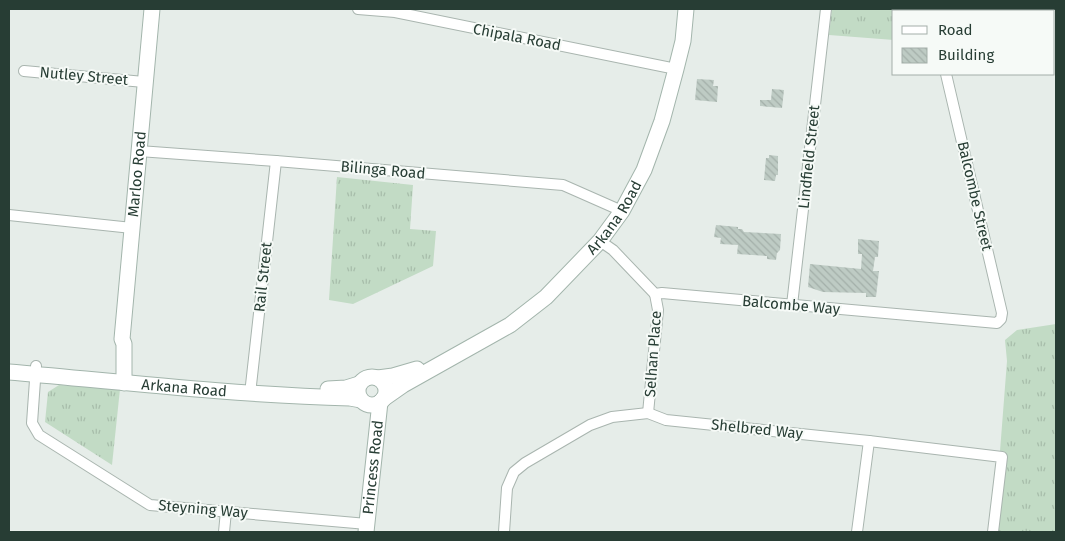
<svg xmlns="http://www.w3.org/2000/svg" width="1065" height="541" viewBox="0 0 1065 541" font-family="'Fira Sans',sans-serif">
<style>
.grass{fill:url(#grass-tufts)}
.building{fill:url(#building-back-hatch)}
.lines{fill:none;stroke-linecap:round;stroke-linejoin:round}
.street-casing{stroke:#a9b5af;stroke-width:12}
.secondary-casing{stroke:#a3b5ac;stroke-width:17}
.street{stroke:#fff;stroke-width:10}
.secondary{stroke:#fff;stroke-width:15}
.labels{text-anchor:middle;stroke-width:4;stroke-linejoin:round;paint-order:stroke}
.street-label{font-size:15px;fill:#273d34;stroke:#f6faf7}
</style>
<defs>
<pattern id="grass-tufts" width="24" height="20" patternUnits="userSpaceOnUse" patternTransform="scale(1.25)"><rect width="24" height="20" fill="#c2dbc5"/><path d="M3 7l-1-3M5 7V3M7 7l1-3M15 17l-1-3M17 17v-4M19 17l1-3" fill="none" stroke="#a7bdaa"/></pattern>
<pattern id="building-back-hatch" width="6" height="6" patternUnits="userSpaceOnUse" patternTransform="scale(1.25)"><rect width="6" height="6" fill="#becbc4"/><path d="M-1 5l2 2M0 0l6 6M5-1l2 2" fill="none" stroke="#a3afa9"/></pattern>
</defs>
<rect width="100%" height="100%" fill="#e6ede9"/>
<!-- grass -->
<g class="grass">
<path d="M832,9H923V11H894V40L829,35Z"/>
<path d="M337,177L413,185L410,229L436,231L433,266L353,304L329,300Z"/>
<path d="M1056,324V532H991L999,464L1007,361L1005,340L1017,330Z"/>
<path d="M59,385L120,389L112,465L45,422L48,392Z"/>
</g>
<!-- building -->
<g class="building">
<path d="M697,79L714,80L713,86H718L717,102L695,100Z"/>
<path d="M772,89L784,90L782,108L760,106V100H771Z"/>
<path d="M769,155L778,156V175H776L775,181L764,180L766,158H769Z"/>
<path d="M716,225L738,227V229H742L744,232L781,234L780,250L777,253L776,260L767,259V256L737,254L738,245L720,244L721,238L714,237Z"/>
<path d="M858,239L879,241L878,257H875L873,271H879L876,297H866V293L823,292L808,287L810,264L861,269L862,254H858Z"/>
</g>
<g class="lines">
<defs>
<g id="street">
<path d="M358,9L395,12L676,69"/>
<path d="M931,9L932,11"/>
<path d="M24,71L144,82"/>
<path d="M139,151L276,161L563,185L622,211"/>
<path d="M9,215L132,228"/>
<path d="M600,241L613,250L655,294L662,293L997,323L1001,319L1002,313L946,74"/>
<path d="M792,305L826,9"/>
<path d="M36,366L32,423L39,435L150,505L367,524"/>
<path d="M250,394L276,161"/>
<path d="M648,413L658,310L655,294"/>
<path d="M224,532L226,511"/>
<path d="M504,532L507,488L514,472L525,463L590,425L612,417L648,413L666,420L869,441L1002,457L993,532"/>
<path d="M857,532L869,441"/>
</g>
<g id="secondary">
<path id="s1" d="M9,372C122,382 236,395 350,398L361,400"/>
<circle cx="372" cy="391" r="14"/>
<path d="M378,378L393,376L417,369"/>
<path id="s2" d="M124,383V344L122,339L152,9"/>
<path d="M328,389L346,388L359,384"/>
<path id="s3" d="M383,399L403,385L510,325L546,297L600,241L622,211L644,170L662,121L676,69L683,41L686,9"/>
<path id="s4" d="M366,532L380,402"/>
</g>
</defs>
<!-- street casing -->
<use href="#street" class="street-casing"/>
<!-- secondary casing -->
<use href="#secondary" class="secondary-casing"/>
<!-- street -->
<use href="#street" class="street"/>
<!-- secondary -->
<use href="#secondary" class="secondary"/>
</g>
<g class="labels">
<!-- street labels -->
<g class="street-label">
<text transform="translate(517 37) rotate(11)" y="5">Chipala Road</text>
<text transform="translate(84 76) rotate(5)" y="5">Nutley Street</text>
<text transform="translate(809 157) rotate(-84)" y="5">Lindfield Street</text>
<text transform="translate(383 170) rotate(5)" y="5">Bilinga Road</text>
<text dy="5" stroke="none"><textPath href="#s2" startOffset="210">Marloo Road</textPath></text>
<text transform="translate(975 196) rotate(77)" y="5">Balcombe Street</text>
<text dy="5" stroke="none"><textPath href="#s3" startOffset="298">Arkana Road</textPath></text>
<text transform="translate(263 277) rotate(-84)" y="5">Rail Street</text>
<text transform="translate(791 305) rotate(5)" y="5">Balcombe Way</text>
<text transform="translate(653 354) rotate(-86)" y="5">Selhan Place</text>
<text dy="5" stroke="none"><textPath href="#s1" startOffset="176">Arkana Road</textPath></text>
<text transform="translate(757 429) rotate(6)" y="5">Shelbred Way</text>
<text dy="5" stroke="none"><textPath href="#s4" startOffset="65">Princess Road</textPath></text>
<text transform="translate(203 509) rotate(5)" y="5">Steyning Way</text>
</g>
</g>
<!-- border -->
<rect width="1065" height="541" fill="none" stroke="#273d34" stroke-width="20"/>
<!-- legend -->
<rect x="892" y="10" width="162" height="65" fill="#f6faf7" stroke="#a3aea9"/>
<rect x="902" y="26" width="25" height="8" fill="#ffffff" stroke="#a3aea9"/>
<text x="938" y="35" font-size="15" fill="#273d34">Road</text>
<rect x="902" y="48" width="25" height="15" fill="url(#building-back-hatch)" stroke="#a3aea9"/>
<text x="938" y="60" font-size="15" fill="#273d34">Building</text>
</svg>
